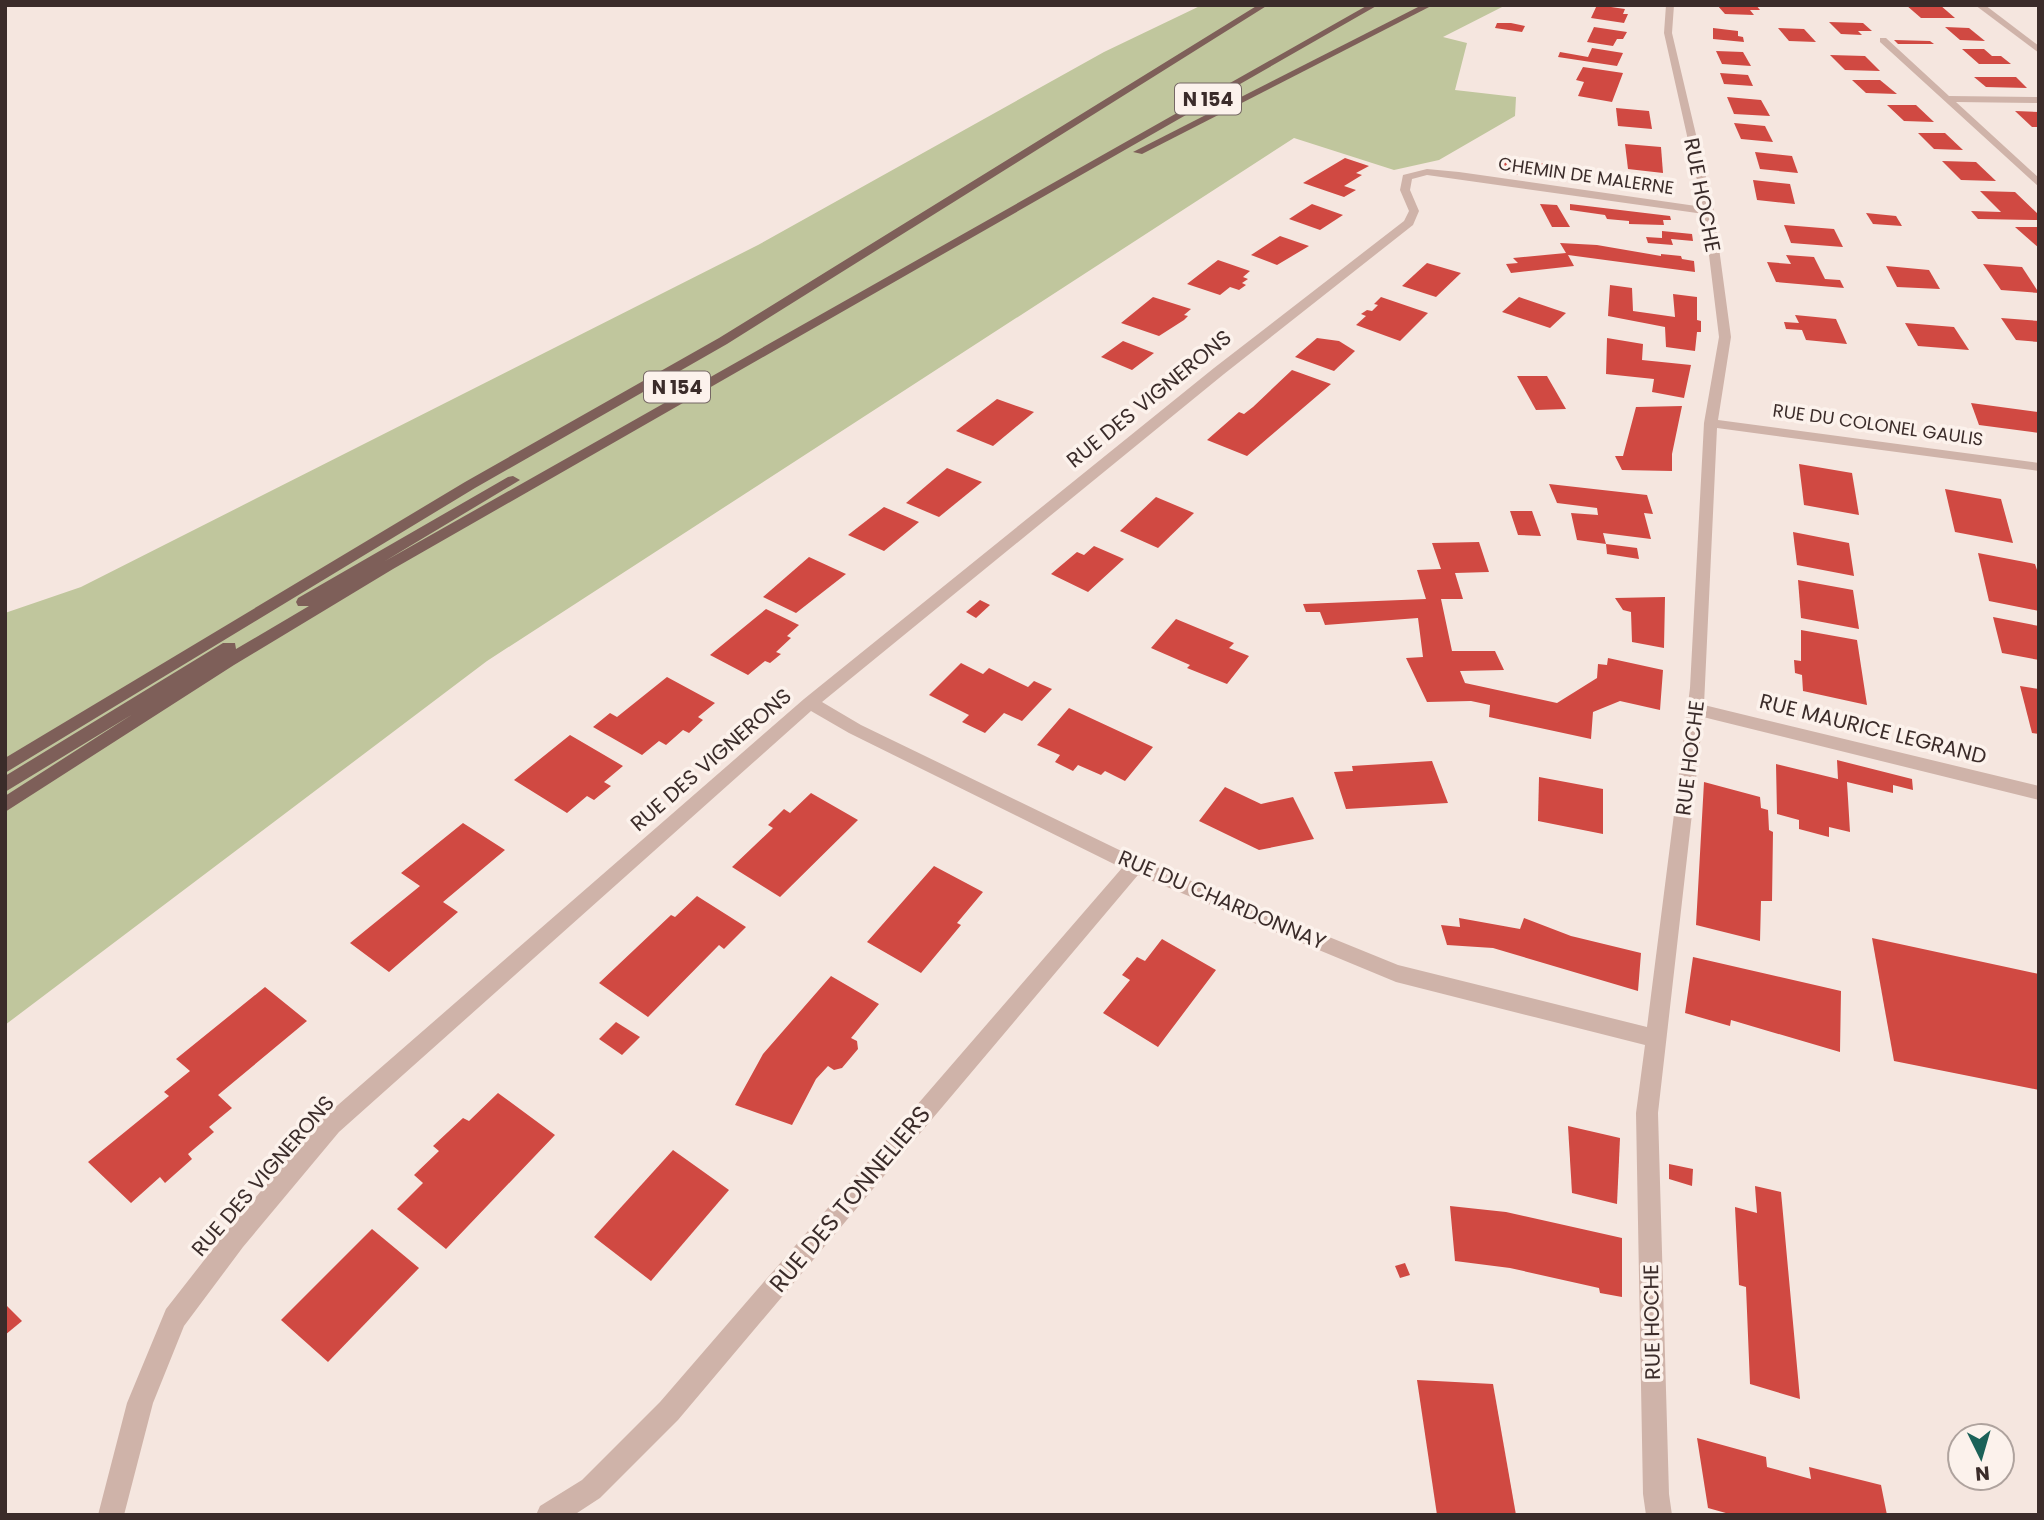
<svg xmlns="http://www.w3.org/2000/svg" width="2044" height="1520" viewBox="0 0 2044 1520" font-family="Poppins,sans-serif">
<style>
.green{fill:#c0c69d}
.building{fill:#d04942}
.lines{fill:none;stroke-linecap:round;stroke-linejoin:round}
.minor{fill:#cfb3a9;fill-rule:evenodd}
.tertiary{fill:#cfb3a9;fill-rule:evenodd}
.primary{fill:#7e5f59;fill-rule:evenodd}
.labels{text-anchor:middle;stroke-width:7;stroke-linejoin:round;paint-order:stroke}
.far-street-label{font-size:18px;fill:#3b2c2a;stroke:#fcf2ec}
.shield{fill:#fcf2ec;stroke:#756764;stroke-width:2}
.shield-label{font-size:19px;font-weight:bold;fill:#3b2c2a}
.street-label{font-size:21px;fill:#3b2c2a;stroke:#fcf2ec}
.near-street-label{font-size:24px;fill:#3b2c2a;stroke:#fcf2ec}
</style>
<rect width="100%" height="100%" fill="#f5e6df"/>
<!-- green -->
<path class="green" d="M1202,5H1506L1443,37L1467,43L1455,90L1516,97L1515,116L1439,160L1394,170L1294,138L487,661L5,1025V613L81,587L758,245L1104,52Z"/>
<!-- building -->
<g class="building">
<path d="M1597,5L1625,9L1623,14H1628L1624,23L1591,18Z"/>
<path d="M1717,5H1756L1760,10H1750L1754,15L1725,14Z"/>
<path d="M1906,5H1940L1955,18H1921Z"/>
<path d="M1829,22L1863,23L1872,31H1858L1862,35L1841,34Z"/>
<path d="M1497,23H1511L1525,26L1522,32L1495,28Z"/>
<path d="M1594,27L1627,32L1623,39H1617L1613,46L1587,42Z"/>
<path d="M1945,27L1969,28L1985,41L1960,40Z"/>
<path d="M1713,28L1738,31V36L1743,37L1744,42L1713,39Z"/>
<path d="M1778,28L1804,29L1816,42L1789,41Z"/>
<path d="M1894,40L1930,41L1934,44H1898Z"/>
<path d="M1592,48L1623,53L1617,66L1558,57L1560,52L1588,57Z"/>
<path d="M1962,49H1984L1992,56H2001L2011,64H1979Z"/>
<path d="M1716,51L1743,52L1751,66L1722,64Z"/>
<path d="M1830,55L1865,56L1880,71L1845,70Z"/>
<path d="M1583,67L1623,73L1612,102L1578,96L1584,82L1576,80Z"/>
<path d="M1720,73L1748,75L1753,86L1724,84Z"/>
<path d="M1974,77H2016L2027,88L1986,87Z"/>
<path d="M1852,80H1880L1897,94L1866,93Z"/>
<path d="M1727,97L1761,100L1770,116L1734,114Z"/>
<path d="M1887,105H1916L1934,122L1904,121Z"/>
<path d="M1616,108L1649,111L1652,129L1618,126Z"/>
<path d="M2015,111L2039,112V127H2032Z"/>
<path d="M1734,123L1765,126L1773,142L1741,139Z"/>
<path d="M1918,133H1945L1963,150L1934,149Z"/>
<path d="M1625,144L1661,147L1663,173L1628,169Z"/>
<path d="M1755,152L1792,156L1798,173L1760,169Z"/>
<path d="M1345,158L1369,166L1356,173L1362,175L1344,186L1356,190L1344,197L1303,183Z"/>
<path d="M1505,159L1546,164L1544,179L1502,172Z"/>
<path d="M1942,161L1976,162L1996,181L1961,180Z"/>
<path d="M1753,180L1790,184L1795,204L1757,200Z"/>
<path d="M1980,191L2015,192L2039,215V220L1978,219L1971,211L2001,212Z"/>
<path d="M1312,204L1343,215L1320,230L1289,219Z"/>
<path d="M1540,204L1557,205L1570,227H1552Z"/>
<path d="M1570,204L1670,216L1671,220H1663L1664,225L1629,224V221L1607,219L1605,215L1570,210Z"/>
<path d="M1866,213L1896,216L1902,226L1873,224Z"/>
<path d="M1784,225L1834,229L1843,247L1791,243Z"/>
<path d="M2015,227H2039V248Z"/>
<path d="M1662,231L1692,234L1693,241L1671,239L1673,245L1648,243L1646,237L1662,238Z"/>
<path d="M1280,236L1309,246L1277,265L1251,255Z"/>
<path d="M1560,243L1597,245L1661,256V254L1681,256L1682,259L1694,261L1695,272L1568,255L1574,266L1511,273L1506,264L1518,263L1513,258L1566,253Z"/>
<path d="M1786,255L1814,257L1825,279L1840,280L1844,288L1776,282L1767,262L1791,264Z"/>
<path d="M1218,260L1250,271L1243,277L1248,279L1242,283L1246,285L1239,290L1230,287L1220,295L1187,284Z"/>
<path d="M1427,263L1461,273L1436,297L1402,286Z"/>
<path d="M1983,264L2022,267L2039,293L2001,290Z"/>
<path d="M1886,266L1929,270L1940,289L1897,287Z"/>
<path d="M1610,285L1632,288L1633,311L1675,317L1673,294L1697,297V320L1701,321V332H1697L1695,351L1666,347L1665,327L1608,316Z"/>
<path d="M1153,297L1191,309L1184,315L1188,316L1184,320L1159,336L1121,323Z"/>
<path d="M1381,297L1428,313L1400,341L1356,325L1366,316L1361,314L1367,310L1372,311L1378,305L1374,304Z"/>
<path d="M1519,297L1566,313L1550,328L1502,312Z"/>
<path d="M1795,315L1836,319L1847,344L1806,340L1802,330L1786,329L1784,322L1799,323Z"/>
<path d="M2001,318L2039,321V342L2016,340Z"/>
<path d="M1905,323L1954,327L1969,350L1918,346Z"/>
<path d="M1317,338L1339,341L1355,351L1334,371L1295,357Z"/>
<path d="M1607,338L1643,344L1642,360L1691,365L1684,398L1652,392L1654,379L1606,374Z"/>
<path d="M1123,341L1154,353L1132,370L1101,357Z"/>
<path d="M1292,370L1331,384L1247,456L1207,440L1239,412L1244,414L1253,407Z"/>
<path d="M1517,376H1547L1566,409L1536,410Z"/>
<path d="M997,399L1034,412L993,446L956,431Z"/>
<path d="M1971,403L2038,412L2039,433L1979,425Z"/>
<path d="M1682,406L1672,454V471L1622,470L1615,456H1623L1636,407Z"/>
<path d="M1799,464L1852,473L1859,515L1804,505Z"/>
<path d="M947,468L982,482L939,517L906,503Z"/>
<path d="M1549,484L1647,495L1653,514L1644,513L1651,539L1603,533L1606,544L1577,540L1571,513L1598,515L1597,508L1557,503Z"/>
<path d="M1945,489L2001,499L2013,543L1955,532Z"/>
<path d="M1156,497L1194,513L1158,548L1120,531Z"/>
<path d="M884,507L919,522L884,551L848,535Z"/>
<path d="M1510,511H1532L1541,536L1518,535Z"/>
<path d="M1793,532L1849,543L1854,576L1797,565Z"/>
<path d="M1479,542L1489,572L1455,573L1463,599H1441L1452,651H1495L1504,670L1460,671L1465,683L1557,703L1597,678L1598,664L1607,665L1608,658L1663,670L1660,710L1620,701L1593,712L1591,739L1489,717L1490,705L1471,701L1427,702L1406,658L1423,657L1418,618L1325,625L1320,612H1306L1303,604L1426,599L1417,570L1441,569L1432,543Z"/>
<path d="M1606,544L1637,548L1639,559L1607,554Z"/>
<path d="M1094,546L1124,559L1088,592L1051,574L1077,552L1084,555Z"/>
<path d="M1978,553L2035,564L2039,576V611L1989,601Z"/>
<path d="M809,557L846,574L796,613L763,597Z"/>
<path d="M1798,580L1853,590L1859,629L1801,618Z"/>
<path d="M1665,597L1664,648L1632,642L1631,612L1623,610L1615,598Z"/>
<path d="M980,600L990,605L976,618L966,612Z"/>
<path d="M766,609L799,625L787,636L791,638L776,652L781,654L770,663L765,661L748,675L710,655Z"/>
<path d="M1993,617L2039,626V660L2002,653Z"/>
<path d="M1176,619L1234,643L1229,648L1249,656L1227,684L1187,668L1190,665L1151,648Z"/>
<path d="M1801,630L1857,640L1867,705L1803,691L1802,675L1795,673L1794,660L1801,661Z"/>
<path d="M961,663L983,674L989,668L1028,687L1034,681L1052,689L1022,721L1004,713L985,733L962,722L969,715L929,695Z"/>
<path d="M667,677L715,703L698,717L703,720L689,733L683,730L666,745L659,741L642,755L593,727L610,713L617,717Z"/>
<path d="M2020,686L2039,689V734L2032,733Z"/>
<path d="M1069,708L1153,747L1125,781L1105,771L1101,775L1078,765L1073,771L1055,762L1060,755L1037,745Z"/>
<path d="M570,735L623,766L604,782L611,786L594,800L587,796L567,813L514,780Z"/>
<path d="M1837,760L1912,779L1913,790L1893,785V793L1847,782L1850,832L1829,827V837L1799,829V820L1777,814L1776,764L1838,779Z"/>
<path d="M1432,761L1448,803L1346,809L1334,772L1353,771L1352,766Z"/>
<path d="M1539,777L1603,789V834L1538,821Z"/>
<path d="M1704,782L1760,797L1761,808L1768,810L1769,830L1773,832L1772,901H1761L1760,941L1696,925Z"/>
<path d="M1225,787L1261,804L1293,797L1314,839L1259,850L1199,821Z"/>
<path d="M811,793L858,820L780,897L732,867L773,828L768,825L784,809L790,813Z"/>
<path d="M463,823L505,850L443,902L458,912L389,972L350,943L420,886L401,873Z"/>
<path d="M934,866L983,892L957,923L961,925L921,973L867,942Z"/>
<path d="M697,896L746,927L724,949L719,945L648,1017L599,983L671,915L675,917Z"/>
<path d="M1459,918L1520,929L1524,918L1571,936L1641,953L1638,991L1493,948L1447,945L1441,925L1460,927Z"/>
<path d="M1872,938L2039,974V1090L1894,1061Z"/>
<path d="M1162,939L1216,970L1158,1047L1103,1013L1130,980L1122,975L1137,957L1145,961Z"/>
<path d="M1693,957L1841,991L1840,1052L1731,1020L1730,1026L1685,1013Z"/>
<path d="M831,976L879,1004L851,1038L857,1041L858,1049L842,1068L834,1070L828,1066L816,1079L792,1125L735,1105L763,1054Z"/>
<path d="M265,987L307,1021L218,1095L232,1108L209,1127L214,1132L188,1154L192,1159L165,1183L160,1177L131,1203L88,1162L169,1096L164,1092L190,1071L176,1059Z"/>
<path d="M616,1022L640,1037L622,1055L599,1039Z"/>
<path d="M498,1093L555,1135L446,1249L397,1209L423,1183L414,1175L439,1151L433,1146L463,1118L469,1121Z"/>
<path d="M1568,1126L1620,1138L1617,1204L1572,1193Z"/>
<path d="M673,1150L729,1190L651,1281L594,1237Z"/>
<path d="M1669,1164L1693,1169L1692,1186L1669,1179Z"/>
<path d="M1755,1186L1781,1192L1800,1399L1750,1384L1746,1287L1739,1285L1735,1207L1757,1213Z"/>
<path d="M1450,1206L1506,1212L1622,1238V1297L1600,1293L1599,1288L1510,1268L1455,1261Z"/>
<path d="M372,1229L419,1268L328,1362L281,1320Z"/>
<path d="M1405,1263L1410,1275L1400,1278L1395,1266Z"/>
<path d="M5,1304L22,1321L5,1335Z"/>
<path d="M1417,1380L1493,1384L1516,1515H1437Z"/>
<path d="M1697,1438L1766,1457L1767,1467L1811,1479L1809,1467L1881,1485L1887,1515H1733L1708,1508Z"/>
</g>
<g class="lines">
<!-- minor -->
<g class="minor">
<path d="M1666,5H1674L1672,33L1714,211L1731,337L1718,420L2039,463V471L1717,428L1704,705L2039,786V800L1703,717L1658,1113L1669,1494L1672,1515H1646L1643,1494L1636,1113L1645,1045L1396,982L1138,875L678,1420L600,1498L574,1515H536L540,1506L582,1480L660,1402L1122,868L849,733L811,711L339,1132L243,1247L184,1326L153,1403L124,1515H98L127,1403L166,1309L227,1231L323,1118L804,699L1214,368L1404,221L1409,211L1400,190L1403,175L1427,169L1459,172L1703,207L1664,33ZM1427,175L1704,214L1719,337L1704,423L1690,688L1647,1027L1398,965L1142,861L861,725L822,702L1224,374L1413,225L1419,211L1410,190L1412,179Z"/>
<path d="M1880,38H1886L1949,96L2039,97V103L1956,102L2039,178V187L1880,42Z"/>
</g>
<!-- tertiary -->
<path class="tertiary" d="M1975,5H1985L2039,46V53Z"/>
<!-- primary -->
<g class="primary">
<path d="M1258,5H1268L727,344L475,488L5,773V758L465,482L719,338Z"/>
<path d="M1368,5H1378L393,569L234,665L5,812V796L133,714L5,792V776L223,643H235L236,649L309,606H298L296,602L298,598L508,477L513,476L520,480L385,561Z"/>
<path d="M1422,5H1433L1142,154L1133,152Z"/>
</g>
</g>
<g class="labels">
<!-- far-street labels -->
<g class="far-street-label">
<text transform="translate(1586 176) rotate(8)" y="6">CHEMIN DE MALERNE</text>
<text transform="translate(1878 425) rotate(8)" y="6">RUE DU COLONEL GAULIS</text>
</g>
<!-- shield labels -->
<g class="shield">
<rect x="1175" y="83.5" width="66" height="31" rx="5"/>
<rect x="644" y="371.5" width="66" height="31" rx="5"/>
</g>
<g class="shield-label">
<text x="1208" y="106">N 154</text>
<text x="677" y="394">N 154</text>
</g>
<!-- street labels -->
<g class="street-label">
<text transform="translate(1702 195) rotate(79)" y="7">RUE HOCHE</text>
<text transform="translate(1149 399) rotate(-39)" y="7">RUE DES VIGNERONS</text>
<text transform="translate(1873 729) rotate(14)" y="7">RUE MAURICE LEGRAND</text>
<text transform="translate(1690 758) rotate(-83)" y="7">RUE HOCHE</text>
<text transform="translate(711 760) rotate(-41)" y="7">RUE DES VIGNERONS</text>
<text transform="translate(1222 900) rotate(23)" y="7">RUE DU CHARDONNAY</text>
<text transform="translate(263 1176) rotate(-49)" y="7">RUE DES VIGNERONS</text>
<text transform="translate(1652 1322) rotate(-91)" y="7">RUE HOCHE</text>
</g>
<!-- near-street labels -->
<g class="near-street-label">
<text transform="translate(850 1199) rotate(-50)" y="8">RUE DES TONNELIERS</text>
</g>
</g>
<!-- border -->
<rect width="2044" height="1520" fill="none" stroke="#3b2c2a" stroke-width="14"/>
<!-- north arrow -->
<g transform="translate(1981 1457) rotate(175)"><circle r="33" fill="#fcf2ec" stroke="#afa39e" stroke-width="2"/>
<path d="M0-5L12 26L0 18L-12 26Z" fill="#1b6158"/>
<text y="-10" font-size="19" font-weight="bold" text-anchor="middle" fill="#3b2c2a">N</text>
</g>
</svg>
